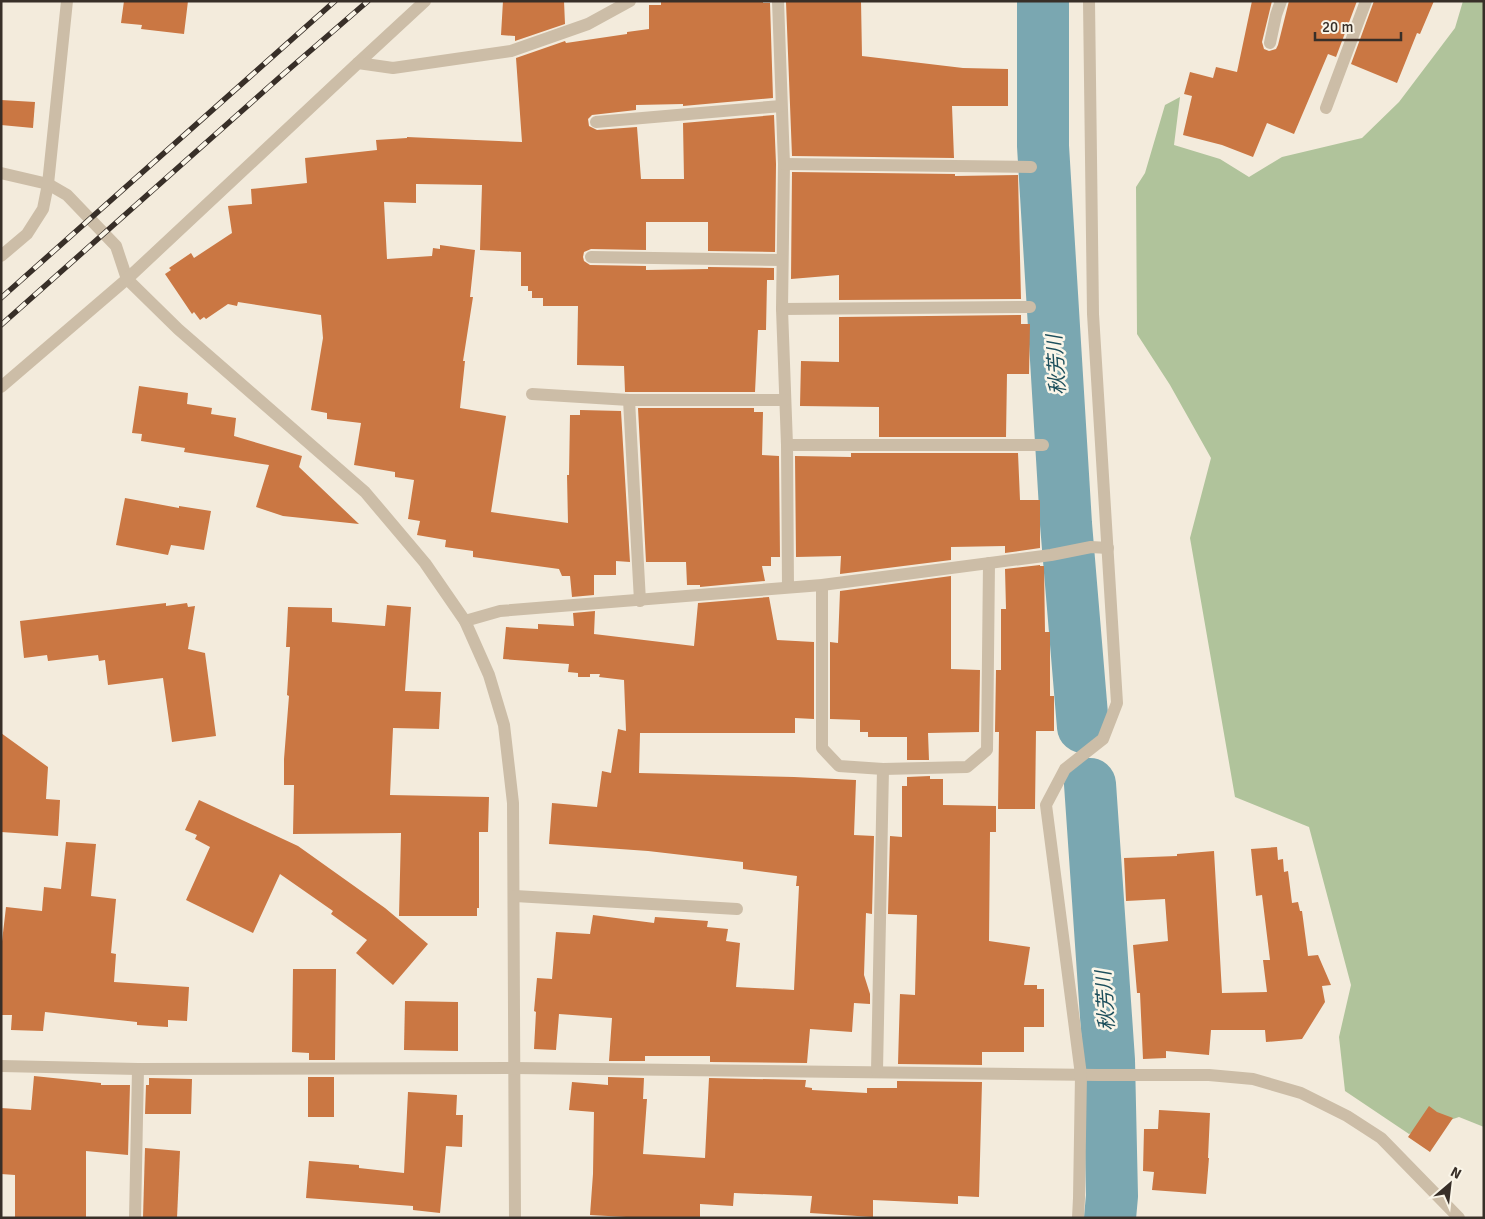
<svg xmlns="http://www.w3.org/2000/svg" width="1485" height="1219" viewBox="0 0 1485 1219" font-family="Signika,'Noto Sans JP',sans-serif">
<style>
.green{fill:#b0c39b}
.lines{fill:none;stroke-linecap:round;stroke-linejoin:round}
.river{stroke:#7aa7b1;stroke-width:52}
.building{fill:#ca7743}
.minor{stroke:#ccbda7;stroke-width:12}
.rail-casing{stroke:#382f28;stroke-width:5.5}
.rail{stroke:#faf5e8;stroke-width:4;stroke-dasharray:11;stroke-linecap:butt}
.labels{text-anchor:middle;stroke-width:5;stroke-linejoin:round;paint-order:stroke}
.water-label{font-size:20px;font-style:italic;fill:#1c4e5b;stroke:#faf5e8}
</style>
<rect width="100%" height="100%" fill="#f3ebdc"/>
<!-- green -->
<path class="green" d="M1463,1H1484V1127L1459,1117L1409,1134L1345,1091L1339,1037L1351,985L1309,827L1235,797L1190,538L1211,458L1170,385L1137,334L1136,187L1145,173L1165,105L1180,97L1174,145L1220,159L1249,177L1282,157L1362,138L1399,102L1455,28Z"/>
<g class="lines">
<!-- river -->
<g class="river">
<path d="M1043,1V146L1066,524L1083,727"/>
<path d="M1090,784L1109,1060L1112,1196L1110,1218"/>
</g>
</g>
<!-- building -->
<g class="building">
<path d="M124,1H188L184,34L141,29L142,25L121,23Z"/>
<path d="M503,1H564L565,24L515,41V36L501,35Z"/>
<path d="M661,1H763V3H770L773,98L683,106V104L636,105V110L592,115L588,119L589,126L597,130L637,127L641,179H684L683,123L774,115L776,164L775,252L708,251V222H646V250L591,249L584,252L583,257L584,261L590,265L646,266V270L708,269V267L774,268V280H767L766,330H758L755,392H625L624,366L577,365L578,306H543V298H532V291H528V286H521V252L480,250L482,185L416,184V203L384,202L387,259L432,256L433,248L440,249V245L475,250L470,297H473L463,361H465L460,408L506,416L491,512L568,523L567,475H569L570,415H580V410L621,411L630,562L616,561V575H594V595L572,597L570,576H562L559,569L473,557V551L445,547L446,540L417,535L420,521L408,519L414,480L395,477V472L354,465L361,423L327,419V413L311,410L323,338L321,315L238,302L237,306L228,304L206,319L204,317L200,320L194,312L192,314L165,274L171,270L169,268L191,253L194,258L232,233L228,206L252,204L251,189L307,183L305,158L377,150L376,140L407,138V137L522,142L516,58L565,41L566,43L627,34V32L649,29V5H661Z"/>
<path d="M816,1H861L862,56L963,68L1008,69V106H952L954,158L792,156L786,2Z"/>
<path d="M1252,1H1272L1262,42L1264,49L1269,51L1276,49L1278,45L1289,1H1357L1336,57L1328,54L1294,134L1267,123L1253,157L1222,145L1183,135L1192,96L1184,94L1190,72L1213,78L1216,67L1237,72Z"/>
<path d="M1374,1H1434L1420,34L1417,33L1397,83L1351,64Z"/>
<path d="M1,100L35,102L33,128L1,125Z"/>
<path d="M792,172L955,174V176L1018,175L1021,299L839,300V275L791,279Z"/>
<path d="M1021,315V324H1030L1029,374H1007L1006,437H879V407L800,406L801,361L839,362V317Z"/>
<path d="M139,386L188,393L187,404L212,408L211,414L236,418L234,436L302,456L299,467L359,524L283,516L256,507L269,465L184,452L185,448L141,441L142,434L132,433Z"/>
<path d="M638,408H754V412H763L762,455L779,456L780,557H771V566H762L765,581L700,587V585H687L686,562H646Z"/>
<path d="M851,453H1018L1020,500H1040V548L1005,553V546L951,547V560L840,574L841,556L796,557L795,456L851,457Z"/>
<path d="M125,498L179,508V506L211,511L204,550L171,545L168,555L116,545Z"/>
<path d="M1040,565V566H1044L1045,632H1050V696H1054V731H1036L1035,809H998L999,732H995L996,670H1001V609H1006L1005,569Z"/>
<path d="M951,576V669L980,670L979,732L928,733L929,760H907V737H868V732H860V720L830,719V642L838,643L840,591Z"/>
<path d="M769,597L777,640L814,642V719L795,718V733H640L639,773L794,777L856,780L854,835L874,836L872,914L866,913L864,975L870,994V1004L854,1003L852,1032L810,1029L807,1063L710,1062V1056H645V1061H609L612,1018L559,1014L556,1050L534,1049L536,1012L534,1011L537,978L552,979L556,932L590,934L593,915L654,923L655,917L708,921L707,927L728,929L726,941L740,943L736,987L794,990L799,886H796L797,876L743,869V862L648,851L549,844L552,803L597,807L602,771L611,773L618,729L626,731L624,680L599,677L600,674H590V677H578V673L568,672L569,664L503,659L506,627L538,629V624L574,626L573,613L595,611L594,634L694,646L698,603Z"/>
<path d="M166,603V606L187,603L188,607L195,606L188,649L205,653L216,736L172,742L163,678L108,685L105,660L99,661L98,655L48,661L47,655L24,658L20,621Z"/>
<path d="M387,605L411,607L405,691L441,692L439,729L393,728L390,795L489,797L488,832H479V908H477V916H399L401,833L293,834L294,785H284V759L289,696L287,695L290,647H286L288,607L332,608V622L385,626Z"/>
<path d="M1,733L48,767L46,799L60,800L58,836L1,832Z"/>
<path d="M930,776V779H943V805L996,806V832H990L989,941L1030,947L1024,985H1037V989H1044V1027H1024V1052H982V1065L898,1064L900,994L915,995L917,915L888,914L890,836L902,837V786H907V777Z"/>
<path d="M199,800L298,846L385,908L428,944L393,985L356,953L367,940L331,914L333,911L280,874L253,933L186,900L210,847L195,839L197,835L185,830Z"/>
<path d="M66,842L96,844L91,896L116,899L111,953L116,954L114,982L189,987L187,1021L168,1020V1027L137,1025V1022L45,1012L43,1031L11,1030L12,1015H1V950L6,907L42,911L44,887L61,889Z"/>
<path d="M1277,847L1278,860L1283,859L1284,872L1288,871L1292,903L1298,902L1300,911H1302L1308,956L1318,955L1331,985L1322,986L1325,1002L1302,1039L1266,1042L1265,1030H1211L1209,1055L1166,1051V1058L1143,1059L1140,993H1137L1133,945L1168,941L1165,899L1126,901L1124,858L1177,856V854L1214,851L1222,993L1267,992L1263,960H1270L1262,895L1256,896L1251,849Z"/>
<path d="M293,969H336L335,1060H309V1053L292,1052Z"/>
<path d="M405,1001L458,1002V1051L404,1050Z"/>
<path d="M34,1076L101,1083V1085H130L128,1155L86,1151V1218H15V1175L1,1174V1108L31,1110Z"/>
<rect x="308" y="1077" width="26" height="40"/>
<path d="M608,1077L644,1078L643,1099H647L643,1154L705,1158L709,1078L806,1080L805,1087L812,1088V1090L867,1093V1088H897V1081L982,1082L979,1197L958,1196V1204L873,1200V1217L810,1213L812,1196L734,1193L733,1206L700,1204V1218H644L590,1215L593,1174L594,1112L569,1110L572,1082L608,1085Z"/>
<path d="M149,1078L192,1079L191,1114H145L146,1085H149Z"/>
<path d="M408,1092L457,1095L456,1115H463L462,1147L446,1146L440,1213L413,1210V1206L306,1198L309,1161L359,1165V1168L404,1173Z"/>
<path d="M1429,1106L1437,1112L1453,1118L1430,1152L1408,1137Z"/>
<path d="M1159,1110L1210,1113L1208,1158H1209L1206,1194L1152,1190L1154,1172L1143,1171L1144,1129H1158Z"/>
<path d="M145,1148L180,1151L177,1218H143Z"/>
</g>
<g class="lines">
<!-- minor -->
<g class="minor">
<path d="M778,1L784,164L782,309L787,445L788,587"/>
<path d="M1270,43L1276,15L1281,1"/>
<path d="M358,63L425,1"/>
<path d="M1326,108L1366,1"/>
<path d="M596,122L781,106"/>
<path d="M784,164L1031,167"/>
<path d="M1,173L48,184L67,195L116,246L127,279L178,329L365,492L425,563L465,621L489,675L504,725L513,803L515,1218"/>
<path d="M1,256L27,234L43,209L48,184L67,1"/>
<path d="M591,257L782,260"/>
<path d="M782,309L1030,307"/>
<path d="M1,387L127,279L358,63L393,68L511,51L588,24L630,1"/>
<path d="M532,394L629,400H785"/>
<path d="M629,400L640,601"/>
<path d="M787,445H1043"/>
<path d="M822,585V748L839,766L883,769L967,767L987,750L989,563"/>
<path d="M465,621L500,611L822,585L1051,555L1091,547L1108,548"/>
<path d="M515,896L737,909"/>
<path d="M1,1066L138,1069L514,1068L1098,1075H1209L1253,1079L1301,1093L1347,1116L1381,1138L1459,1218"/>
<path d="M877,1071L883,769"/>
<path d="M135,1218L138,1069"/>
<path d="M1078,1218L1079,1198L1081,1075L1046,805L1065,769L1103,739L1117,703L1093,314L1089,1"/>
</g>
<defs>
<g id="rail">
<path d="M1,298L335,1"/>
<path d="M1,325L280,77L368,1"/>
</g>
</defs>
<!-- rail casing -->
<use href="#rail" class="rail-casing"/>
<!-- rail -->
<use href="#rail" class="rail"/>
</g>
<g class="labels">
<!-- water labels -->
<g class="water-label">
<text transform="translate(1056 365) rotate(-94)" y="7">秋芳川</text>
<text transform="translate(1105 1001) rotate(-94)" y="7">秋芳川</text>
</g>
</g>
<!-- border -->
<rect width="1485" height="1219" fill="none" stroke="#382f28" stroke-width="5"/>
<!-- north arrow -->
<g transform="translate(1450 1184) rotate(28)" stroke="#faf5e8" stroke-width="4" paint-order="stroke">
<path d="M0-4L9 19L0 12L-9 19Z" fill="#382f28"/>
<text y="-8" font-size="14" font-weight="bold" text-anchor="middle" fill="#382f28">N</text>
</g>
<!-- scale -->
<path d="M1315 32v8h86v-8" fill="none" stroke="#382f28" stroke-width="2.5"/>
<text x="1322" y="32" font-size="15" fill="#382f28" stroke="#faf5e8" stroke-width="4" paint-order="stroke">20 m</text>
</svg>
